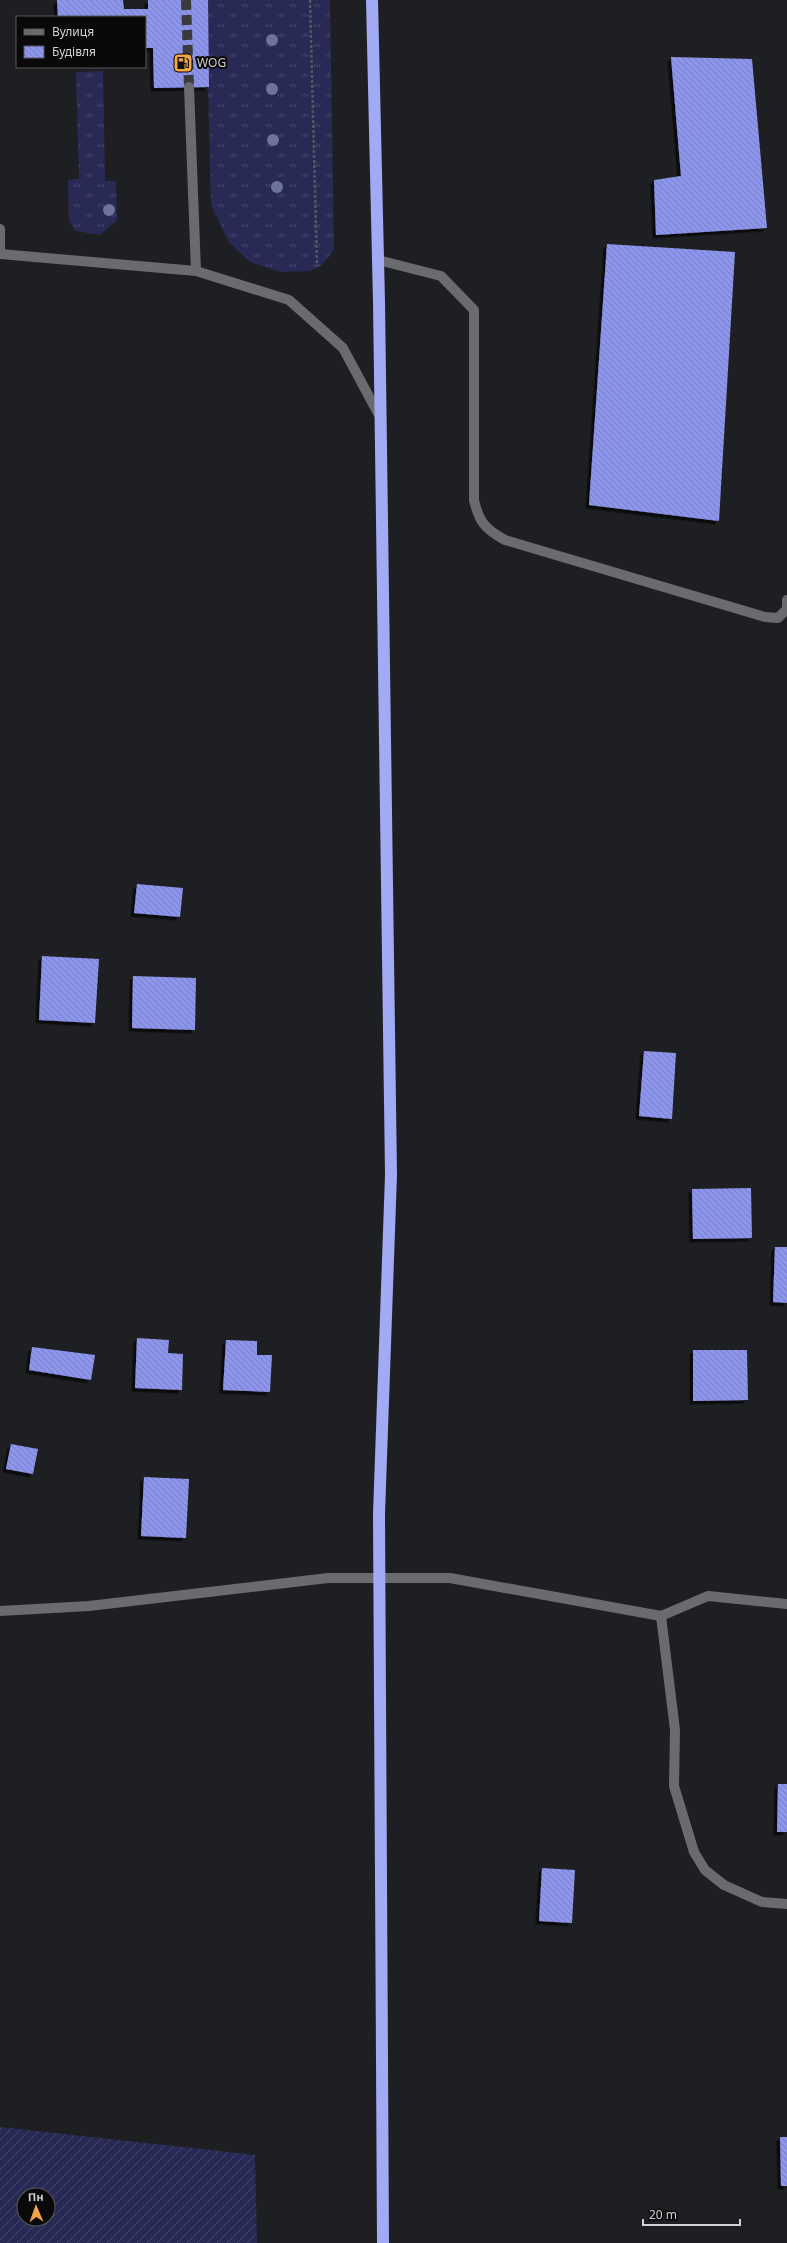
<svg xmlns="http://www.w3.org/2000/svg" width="787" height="2243" viewBox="0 0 787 2243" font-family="'Noto Sans',sans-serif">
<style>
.grass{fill:url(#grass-tufts)}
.garden{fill:url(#garden-furrows);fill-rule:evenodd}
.building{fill:url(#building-back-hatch);filter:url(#shadow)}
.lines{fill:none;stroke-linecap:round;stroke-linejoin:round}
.minor-tunnel{stroke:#393a3d;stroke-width:10;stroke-dasharray:10 5;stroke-linecap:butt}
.path{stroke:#56575a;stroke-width:2.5;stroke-dasharray:3 2;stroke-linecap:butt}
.minor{stroke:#6a6b6f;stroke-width:10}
.highway{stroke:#a1aaf2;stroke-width:12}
.tree{fill:#6e7499}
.labels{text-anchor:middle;stroke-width:4;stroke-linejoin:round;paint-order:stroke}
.poi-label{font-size:12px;fill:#d2d2d4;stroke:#09090a;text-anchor:start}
</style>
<defs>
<pattern id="grass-tufts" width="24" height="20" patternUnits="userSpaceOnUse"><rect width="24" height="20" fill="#282a55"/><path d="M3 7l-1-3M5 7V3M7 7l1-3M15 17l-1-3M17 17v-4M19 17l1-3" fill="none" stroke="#46486d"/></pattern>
<pattern id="garden-furrows" width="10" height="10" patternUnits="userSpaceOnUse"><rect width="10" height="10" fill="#282a55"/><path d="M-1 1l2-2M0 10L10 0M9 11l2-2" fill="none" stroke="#46486d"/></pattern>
<pattern id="building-back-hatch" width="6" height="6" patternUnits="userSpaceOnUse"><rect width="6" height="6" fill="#8d95ed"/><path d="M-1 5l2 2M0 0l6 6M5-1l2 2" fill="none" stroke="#767bb9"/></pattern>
<filter id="shadow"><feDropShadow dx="-3.5" dy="3.5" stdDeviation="0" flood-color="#0009"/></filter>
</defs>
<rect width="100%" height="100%" fill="#1e1f22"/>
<!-- grass -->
<g class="grass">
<path d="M206,0H330L334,250L322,265L310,271L281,272L250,262L229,242L211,205Z"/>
<path d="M103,71L105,181H116L117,220L100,235L76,231L69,221L68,180L79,179L76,72Z"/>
</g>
<!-- garden -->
<path class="garden" d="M0,2127L255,2155L257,2243H0ZM24,2195H48V2219H24Z"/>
<!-- building -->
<g class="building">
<path d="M57,0H123L124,9H148V0H208L209,87L154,88L153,48H145V17H58Z"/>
<path d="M671,57L752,59L767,228L656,235L654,180L681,176Z"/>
<path d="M607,244L735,252L719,521L589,505Z"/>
<path d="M137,884L183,888L180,917L134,913Z"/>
<path d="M42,956L99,959L95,1023L39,1020Z"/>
<path d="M133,976L196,978L195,1030L132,1028Z"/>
<path d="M644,1051L676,1053L672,1119L639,1116Z"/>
<path d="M751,1188L752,1238L693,1239L692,1189Z"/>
<path d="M775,1247H787V1303L773,1302Z"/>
<path d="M137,1338L169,1340L168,1353L183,1354L182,1390L135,1388Z"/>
<path d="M226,1340L257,1341V1355H272L270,1392L223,1390Z"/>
<path d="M32,1347L95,1355L91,1380L29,1370Z"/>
<path d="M693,1350H747L748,1400L693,1401Z"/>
<path d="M11,1444L38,1449L33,1474L6,1469Z"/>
<path d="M144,1477L189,1479L186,1538L141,1536Z"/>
<path d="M778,1784H787V1832H777Z"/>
<path d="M542,1868L575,1870L572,1923L539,1921Z"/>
<path d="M780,2137H787V2186H781Z"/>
</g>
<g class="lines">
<!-- minor-tunnel -->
<path class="minor-tunnel" d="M186,0L189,87"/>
<!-- path -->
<path class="path" d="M310,0L317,266"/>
<!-- minor -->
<g class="minor">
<path d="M189,87L196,271"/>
<path d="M0,229V254"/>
<path d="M0,254L196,271L289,300L343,348L380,417"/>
<path d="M378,260L441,276L474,310V500C479,522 485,529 505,540L765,617L778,618L787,609V600"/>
<path d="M0,1611L89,1606L328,1578H450L661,1616L708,1596L787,1604"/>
<path d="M661,1616L675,1730L674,1786L694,1852L705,1870L724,1885L762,1902L787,1904"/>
</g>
<!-- highway -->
<path class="highway" d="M372,0L379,302L391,1175L379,1514L383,2243"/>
</g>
<!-- trees -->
<g class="tree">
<circle cx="272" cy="40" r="6"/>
<circle cx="272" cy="89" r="6"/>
<circle cx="273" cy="140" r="6"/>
<circle cx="277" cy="187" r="6"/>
<circle cx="109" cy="210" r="6"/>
</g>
<!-- icons -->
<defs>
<symbol id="fuel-square" viewBox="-11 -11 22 22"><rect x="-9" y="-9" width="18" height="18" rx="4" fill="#f3a442" stroke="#09090a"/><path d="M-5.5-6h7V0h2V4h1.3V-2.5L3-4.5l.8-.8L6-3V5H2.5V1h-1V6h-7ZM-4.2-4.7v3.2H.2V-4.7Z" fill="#111"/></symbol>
</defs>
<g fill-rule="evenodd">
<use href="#fuel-square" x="172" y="52" width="22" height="22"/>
</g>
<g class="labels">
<!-- poi labels -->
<g class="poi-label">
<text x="197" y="67">WOG</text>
</g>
</g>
<!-- legend -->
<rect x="16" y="16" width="130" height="52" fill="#09090a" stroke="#59595b"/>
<rect x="24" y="29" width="20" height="6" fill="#6a6b6f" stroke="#59595b"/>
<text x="52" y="36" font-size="12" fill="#d2d2d4">Вулиця</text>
<rect x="24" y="46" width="20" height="12" fill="url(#building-back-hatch)" stroke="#59595b"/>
<text x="52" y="56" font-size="12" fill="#d2d2d4">Будівля</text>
<!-- north arrow -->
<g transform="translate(36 2207) rotate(358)"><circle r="19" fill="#09090a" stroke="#59595b"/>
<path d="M0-3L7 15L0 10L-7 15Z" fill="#f3a442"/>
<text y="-6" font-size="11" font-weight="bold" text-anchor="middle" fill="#d2d2d4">Пн</text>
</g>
<!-- scale -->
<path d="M643 2219v6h97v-6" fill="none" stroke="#d2d2d4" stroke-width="2"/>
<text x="649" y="2219" font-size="12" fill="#d2d2d4" stroke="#09090a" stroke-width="3" paint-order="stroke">20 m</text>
</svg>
